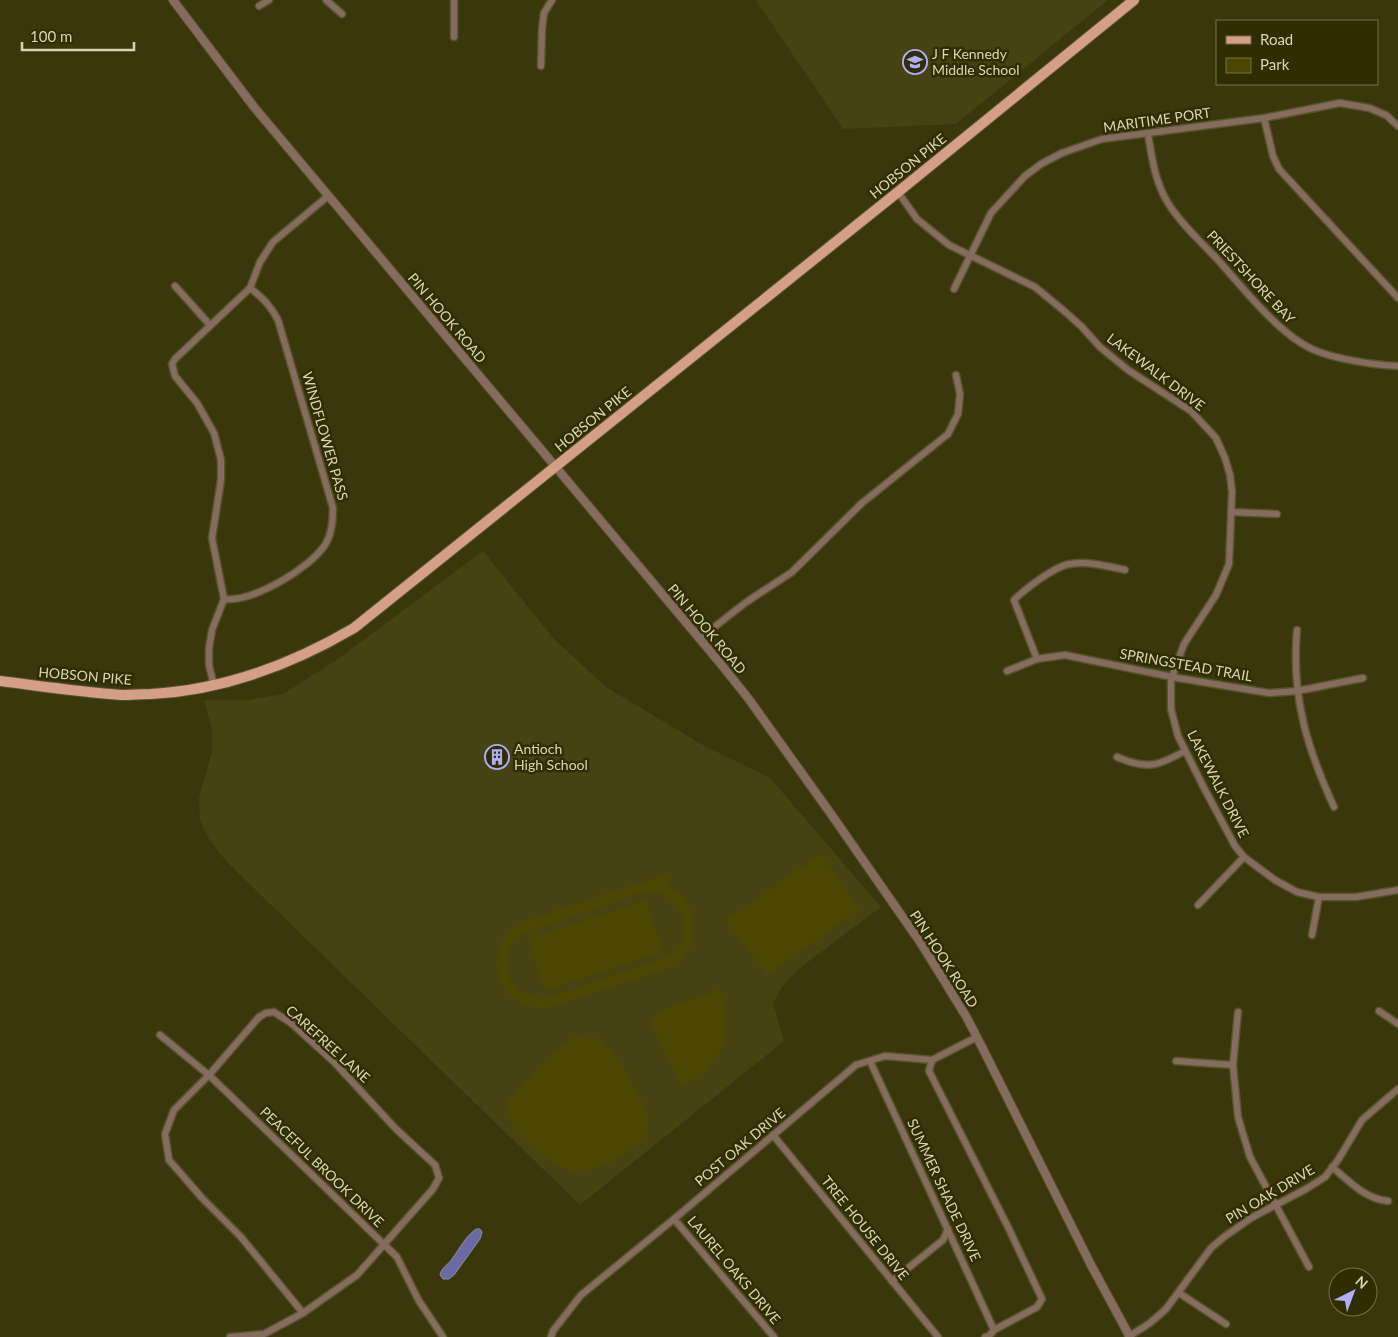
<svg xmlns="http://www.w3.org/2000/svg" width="1398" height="1337" viewBox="0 0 1398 1337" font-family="Lato,sans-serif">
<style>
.built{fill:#464212}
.green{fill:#4c4603;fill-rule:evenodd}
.water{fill:#6b6aa2;stroke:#8c8ba6}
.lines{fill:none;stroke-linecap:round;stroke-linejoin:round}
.minor-casing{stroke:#57542b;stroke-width:9}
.tertiary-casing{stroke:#57542b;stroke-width:10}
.primary-casing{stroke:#57542b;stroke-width:12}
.minor{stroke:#866b5f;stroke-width:6}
.tertiary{stroke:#866b5f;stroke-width:8}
.primary{stroke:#d59e86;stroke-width:10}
.labels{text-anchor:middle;stroke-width:5;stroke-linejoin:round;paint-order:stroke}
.poi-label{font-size:14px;fill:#d9d7b1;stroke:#312d02;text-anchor:start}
.street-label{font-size:14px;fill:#d9d7b1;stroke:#312d02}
</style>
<rect width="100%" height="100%" fill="#3b370d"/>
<!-- built -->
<g class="built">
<path d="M756,0H1108L956,124L843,129Z"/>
<path d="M483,551L554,639L606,687L701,744L770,778L881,907L800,968L782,987L773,1003L784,1041L580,1205L234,869L220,854L207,836L200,820L199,798L212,752V730L204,700H247L283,694L335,661Z"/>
</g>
<!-- green -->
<g class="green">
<path d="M820,853L860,909L767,975L725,921Z"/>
<path d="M667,874L670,883L666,885C704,903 704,954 664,970L547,1008C493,1011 477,940 527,920ZM653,892C686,898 696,938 669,957L547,998C508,1002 491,955 523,933L641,893Z"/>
<path d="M646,900L663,952L545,991L528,938Z"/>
<path d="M719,989C737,1029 721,1067 682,1086L652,1025L655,1013Z"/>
<path d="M574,1037L602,1039L622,1064L649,1115L648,1130L645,1138L621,1157L601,1166L585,1170L572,1171L560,1167L541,1155L514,1128L506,1103L549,1056Z"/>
</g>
<!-- water -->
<path class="water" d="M476,1229H480L482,1232L480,1239L454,1275L449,1279H443L440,1275C441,1268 448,1265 452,1259C460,1248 465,1237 476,1229Z"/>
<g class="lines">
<defs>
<g id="minor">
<path d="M326,0L342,14"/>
<path d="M454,0V37"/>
<path d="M259,6L269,0"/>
<path d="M541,66L542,29L544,13L552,0"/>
<path d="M1264,118L1273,156L1279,169L1398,298"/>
<path d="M1148,134C1152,158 1155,182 1168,203C1181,224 1201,242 1218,260C1243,288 1279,334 1312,349C1333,359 1375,365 1398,366"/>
<path d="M898,192L917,219L949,245L1035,287L1063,310L1081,326L1100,347L1128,370L1191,411L1216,438L1225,458L1230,475L1232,492L1229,564L1216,595L1184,644L1171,680V709L1178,736L1204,788L1235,846L1244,857L1275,880L1297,892L1319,897H1356L1398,890"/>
<path d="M175,286L210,325"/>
<path d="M954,289L991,213L1025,176L1041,164L1062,153L1102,139L1264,118L1340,103L1369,108L1386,115L1398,126"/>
<path d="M1231,512L1277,514"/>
<path d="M224,599C253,602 309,569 325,545C332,534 333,521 333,508L278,320C271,306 263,298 250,288"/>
<path d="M1297,630C1291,696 1307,748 1334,807"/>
<path d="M699,639L745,603L792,572L862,503L948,434L958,414L960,394L956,375"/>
<path d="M1037,659L1014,600C1025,589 1055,566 1070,564C1089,561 1107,566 1125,570"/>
<path d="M1007,671L1037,659L1065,655L1172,677L1269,693L1297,691L1363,678"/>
<path d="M214,686L209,665V648L212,630L224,599L212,538L221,480V460L214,433L197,403L175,376L172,364L175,359L250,288L260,262L273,242L328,196"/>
<path d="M1117,757C1147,770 1158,766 1185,751"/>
<path d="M1198,905L1244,857"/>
<path d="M1312,935L1319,897"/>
<path d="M1379,1011L1398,1024"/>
<path d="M274,1012L291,1023L334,1062L396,1129L435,1165L439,1178L433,1189L357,1275L303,1313L241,1237L202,1198L169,1160L165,1134L174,1110L209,1075L259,1017L266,1013Z"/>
<path d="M1238,1012L1233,1065L1238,1117L1250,1157L1309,1267"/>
<path d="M160,1035L210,1076L397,1257L419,1301L443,1337"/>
<path d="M932,1060L929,1071L1008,1227L1042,1299L1037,1307L994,1330L989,1336L985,1337"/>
<path d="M870,1061L994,1330"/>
<path d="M1176,1061L1233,1065"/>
<path d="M773,1135L938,1337"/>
<path d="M1332,1167C1349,1181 1365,1199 1388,1201"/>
<path d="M674,1219L774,1337"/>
<path d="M892,1281L943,1240L948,1229"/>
<path d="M1179,1293L1226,1324"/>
<path d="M230,1337L264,1334L303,1313"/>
<path d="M551,1337L553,1331L581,1295L674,1219L856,1065L885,1056L932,1060L977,1037"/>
<path d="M1128,1337L1150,1323L1166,1309L1211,1248L1224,1237L1251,1218L1306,1189L1325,1177L1338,1160L1362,1120L1398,1089"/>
</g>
<path id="tertiary" d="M173,0L254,107L720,663L748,698L831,814L920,942L940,974L967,1018L985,1053L1091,1265L1130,1337"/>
<path id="primary" d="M0,681C40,686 80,692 121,695C131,695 141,694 151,694C225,690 291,665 354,628L898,192L1134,0"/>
</defs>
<!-- minor casing -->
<use href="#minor" class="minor-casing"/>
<!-- tertiary casing -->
<use href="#tertiary" class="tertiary-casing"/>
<!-- primary casing -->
<use href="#primary" class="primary-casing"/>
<!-- minor -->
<use href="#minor" class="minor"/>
<!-- tertiary -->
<use href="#tertiary" class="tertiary"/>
<!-- primary -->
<use href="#primary" class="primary"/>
</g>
<!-- icons -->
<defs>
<symbol id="school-ring" viewBox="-11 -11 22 22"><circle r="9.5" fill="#312d02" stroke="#afaefa" stroke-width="1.5"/><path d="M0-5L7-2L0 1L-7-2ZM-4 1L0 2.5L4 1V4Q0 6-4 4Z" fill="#afaefa"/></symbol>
<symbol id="building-ring" viewBox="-11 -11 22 22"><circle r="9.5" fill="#312d02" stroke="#afaefa" stroke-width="1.5"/><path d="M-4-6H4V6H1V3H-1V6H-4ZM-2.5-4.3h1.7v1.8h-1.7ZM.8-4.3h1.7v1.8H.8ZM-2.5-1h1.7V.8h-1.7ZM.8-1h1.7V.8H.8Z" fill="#afaefa"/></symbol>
</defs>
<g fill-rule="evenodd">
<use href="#school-ring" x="901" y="48" width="28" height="28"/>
<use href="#building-ring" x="483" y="743" width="28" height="28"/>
</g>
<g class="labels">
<!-- poi labels -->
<g class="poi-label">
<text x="932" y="59">J F Kennedy<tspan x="932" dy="16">Middle School</tspan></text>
<text x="514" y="754">Antioch<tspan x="514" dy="16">High School</tspan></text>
</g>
<!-- street labels -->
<g class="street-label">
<text transform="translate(1157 120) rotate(-8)" y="5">MARITIME PORT</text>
<text transform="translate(908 166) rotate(-39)" y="5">HOBSON PIKE</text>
<text transform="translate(1251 277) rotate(47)" y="5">PRIESTSHORE BAY</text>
<text transform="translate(447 318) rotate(50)" y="5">PIN HOOK ROAD</text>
<text transform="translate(1156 372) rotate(37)" y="5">LAKEWALK DRIVE</text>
<text transform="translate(593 419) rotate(-39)" y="5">HOBSON PIKE</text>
<text transform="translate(325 436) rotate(74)" y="5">WINDFLOWER PASS</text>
<text transform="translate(707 629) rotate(50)" y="5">PIN HOOK ROAD</text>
<text transform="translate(1186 665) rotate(10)" y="5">SPRINGSTEAD TRAIL</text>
<text transform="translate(85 676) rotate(5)" y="5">HOBSON PIKE</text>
<text transform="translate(1218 784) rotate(63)" y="5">LAKEWALK DRIVE</text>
<text transform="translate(944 959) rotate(57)" y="5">PIN HOOK ROAD</text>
<text transform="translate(328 1044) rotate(42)" y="5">CAREFREE LANE</text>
<text transform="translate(740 1147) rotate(-40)" y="5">POST OAK DRIVE</text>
<text transform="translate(322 1167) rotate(44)" y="5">PEACEFUL BROOK DRIVE</text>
<text transform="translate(944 1190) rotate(65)" y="5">SUMMER SHADE DRIVE</text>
<text transform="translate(1270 1194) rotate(-31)" y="5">PIN OAK DRIVE</text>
<text transform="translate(865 1228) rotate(51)" y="5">TREE HOUSE DRIVE</text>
<text transform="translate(734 1270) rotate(50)" y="5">LAUREL OAKS DRIVE</text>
</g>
</g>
<!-- legend -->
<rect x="1216" y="20" width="162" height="65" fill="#312d02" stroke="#747148"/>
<rect x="1226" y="36" width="25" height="8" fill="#d59e86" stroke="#747148"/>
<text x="1260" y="45" font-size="15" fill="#d9d7b1">Road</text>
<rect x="1226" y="58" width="25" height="15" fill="#4c4603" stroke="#747148"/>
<text x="1260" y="70" font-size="15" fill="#d9d7b1">Park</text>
<!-- north arrow -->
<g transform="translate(1353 1292) rotate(42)"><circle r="24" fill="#312d02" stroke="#747148"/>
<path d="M0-4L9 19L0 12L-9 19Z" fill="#afaefa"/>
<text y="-8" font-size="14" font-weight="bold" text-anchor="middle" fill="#d9d7b1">N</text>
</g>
<!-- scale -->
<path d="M22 42v8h112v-8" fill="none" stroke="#d9d7b1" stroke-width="2.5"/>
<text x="30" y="42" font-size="15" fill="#d9d7b1" stroke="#312d02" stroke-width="4" paint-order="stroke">100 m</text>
</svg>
